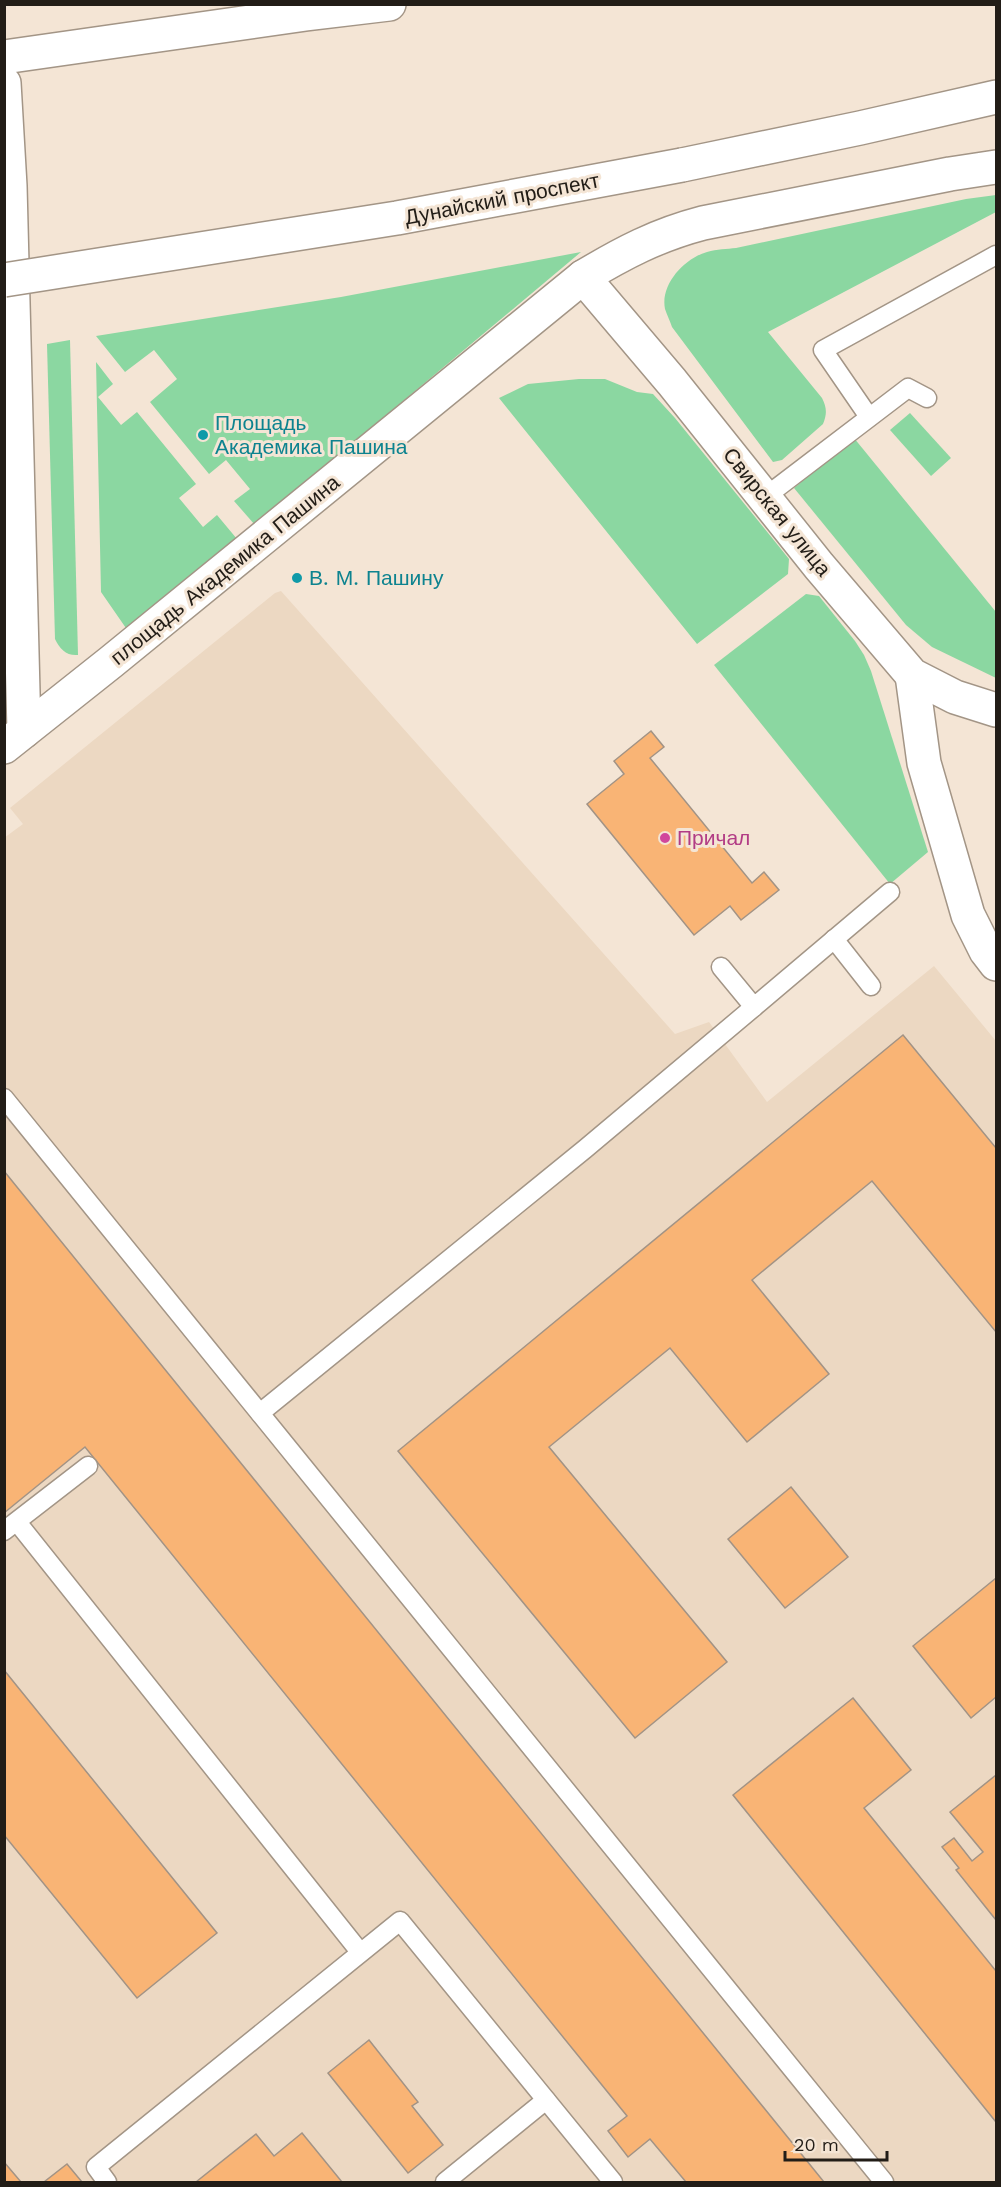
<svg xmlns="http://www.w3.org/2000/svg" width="1001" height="2187" viewBox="0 0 1001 2187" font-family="'Work Sans',sans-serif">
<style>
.built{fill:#ecd8c2}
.green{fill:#8bd7a1}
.building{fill:#f9b475;stroke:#a29385;stroke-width:1.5}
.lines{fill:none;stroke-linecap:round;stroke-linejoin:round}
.service-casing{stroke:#a39586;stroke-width:21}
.minor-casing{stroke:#a39586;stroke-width:36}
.tertiary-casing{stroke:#a39586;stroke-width:36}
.secondary-casing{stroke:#a39586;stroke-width:36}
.service{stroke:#fff;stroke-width:18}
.minor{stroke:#fff;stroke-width:33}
.tertiary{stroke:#fff;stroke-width:33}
.secondary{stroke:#fff;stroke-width:33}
.secondary-bridge-casing{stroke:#a39586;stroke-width:36;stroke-linecap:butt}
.secondary-bridge{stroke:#fff;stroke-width:33}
.culture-dot{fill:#0f9aa8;stroke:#f4e5d5;stroke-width:2}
.hotel-dot{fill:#d1479c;stroke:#f4e5d5;stroke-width:2}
.labels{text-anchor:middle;stroke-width:6;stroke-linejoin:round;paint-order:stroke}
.street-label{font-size:21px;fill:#221d17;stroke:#f4e5d5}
.culture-label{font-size:21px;fill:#0d838f;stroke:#f4e5d5;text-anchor:start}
.hotel-label{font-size:21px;fill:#b23c85;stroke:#f4e5d5;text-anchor:start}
</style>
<rect width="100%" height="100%" fill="#f4e5d5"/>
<!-- built -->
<path class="built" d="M281,591L675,1034L709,1022L767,1102L934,966L996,1041V2182H5L4,838L23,824L10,808L275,593Z"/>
<!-- green -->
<g class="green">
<path d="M996,195V212L768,332L822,398C827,408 827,414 823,424L782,460L773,462L672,327C670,321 667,315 665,309C660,284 685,258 707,252C717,249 727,249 736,248L966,199Z"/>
<path d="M581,252L255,525L234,501L250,489L226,460L209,474L150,402L177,379L154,350L125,372L96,336L341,297Z"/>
<path d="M70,340L78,655C66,656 60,649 55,639L47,344Z"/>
<path d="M96,362L113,384L98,397L121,425L137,412L196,484L179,498L203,527L217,515L237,539L128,631L101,592Z"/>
<path d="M579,379H605L637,392L653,394L675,418L789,559L788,574L697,644L499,398L528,384Z"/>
<path d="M910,413L951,458L931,476L890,430Z"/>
<path d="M854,438L996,612V678L932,647L906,625L794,488Z"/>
<path d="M806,594L819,596L855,641L864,655L871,671L928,852L890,884L714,665Z"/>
</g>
<!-- building -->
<g class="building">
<path d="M651,731L664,747L650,758L752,883L764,872L779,890L741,920L730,906L694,935L587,804L624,774L614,761Z"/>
<path d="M903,1035L996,1148V1332L872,1181L752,1280L829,1374L747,1442L670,1348L549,1447L727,1662L635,1738L398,1451Z"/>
<path d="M4,1171L824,2182H686L650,2139L628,2157L608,2131L627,2116L85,1447L4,1513Z"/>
<path d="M791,1487L848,1557L785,1608L728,1539Z"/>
<path d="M996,1578V1697L971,1718L913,1646Z"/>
<path d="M4,1670L217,1933L137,1998L4,1835Z"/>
<path d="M853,1698L911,1770L864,1808L996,1971V2122L733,1795Z"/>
<path d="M996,1775V1920L956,1870L959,1868L942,1847L954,1838L972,1861L983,1852L950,1812Z"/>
<path d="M369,2040L418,2102L412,2106L443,2145L408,2173L328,2073Z"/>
<path d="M302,2133L342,2182H196L256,2134L274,2156Z"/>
<path d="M4,2162L21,2182H4Z"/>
<path d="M67,2164L82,2182H44Z"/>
</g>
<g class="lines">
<defs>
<g id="service">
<path d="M869,417L823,350L996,255"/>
<path d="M765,497L908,388L927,398"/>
<path d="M834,939L871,986"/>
<path d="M721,967L754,1007L890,892"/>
<path d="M4,1098L884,2182"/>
<path d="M260,1413L585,1149L754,1007"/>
<path d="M17,1522L360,1952"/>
<path d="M4,1531L88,1466"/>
<path d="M107,2182L96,2167L400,1921L613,2182"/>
<path d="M445,2182L546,2100"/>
</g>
<g id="minor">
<path d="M583,277L672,382L819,566L912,675L955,697L996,710"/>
<path d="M912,675L924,763L968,915L986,951L996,964"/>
</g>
<path id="tertiary" d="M4,83L10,186L24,731"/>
<g id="secondary">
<path d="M4,57L306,14L389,4"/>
<path d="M682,165L860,128L996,97"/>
<path d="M4,747L111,662L583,277C623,253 657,235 703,223L950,174L996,167"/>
</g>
</defs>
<!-- service casing -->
<use href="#service" class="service-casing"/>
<!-- minor casing -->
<use href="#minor" class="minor-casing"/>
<!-- tertiary casing -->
<use href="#tertiary" class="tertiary-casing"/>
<!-- secondary casing -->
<use href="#secondary" class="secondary-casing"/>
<!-- service -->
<use href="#service" class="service"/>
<!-- minor -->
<use href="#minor" class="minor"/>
<!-- tertiary -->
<use href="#tertiary" class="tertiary"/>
<!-- secondary -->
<use href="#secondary" class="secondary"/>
<defs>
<path id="secondary-bridge" d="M4,280L397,218L682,165"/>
</defs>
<!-- secondary-bridge casing -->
<use href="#secondary-bridge" class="secondary-bridge-casing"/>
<!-- secondary-bridge -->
<use href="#secondary-bridge" class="secondary-bridge"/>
</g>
<!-- markers -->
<g class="culture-dot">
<circle cx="203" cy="435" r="6"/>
<circle cx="297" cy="578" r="6"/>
</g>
<circle class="hotel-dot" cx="665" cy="838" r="6"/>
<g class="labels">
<!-- street labels -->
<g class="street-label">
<text transform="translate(502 199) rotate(-11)" y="7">Дунайский проспект</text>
<text transform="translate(777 512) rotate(51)" y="7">Свирская улица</text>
<text transform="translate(225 570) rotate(-39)" y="7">площадь Академика Пашина</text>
</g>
<!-- culture labels -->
<g class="culture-label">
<text x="215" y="430">Площадь<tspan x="215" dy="24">Академика Пашина</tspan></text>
<text x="309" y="585">В. М. Пашину</text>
</g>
<!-- hotel labels -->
<g class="hotel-label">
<text x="677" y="845">Причал</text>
</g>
</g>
<!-- border -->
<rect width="1001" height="2187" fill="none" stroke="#221d17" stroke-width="12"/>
<!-- scale -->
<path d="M785 2151v9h102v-9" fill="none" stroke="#221d17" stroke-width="3"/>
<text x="794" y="2151" font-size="18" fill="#221d17" stroke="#f4e5d5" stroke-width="4.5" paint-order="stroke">20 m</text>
</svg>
